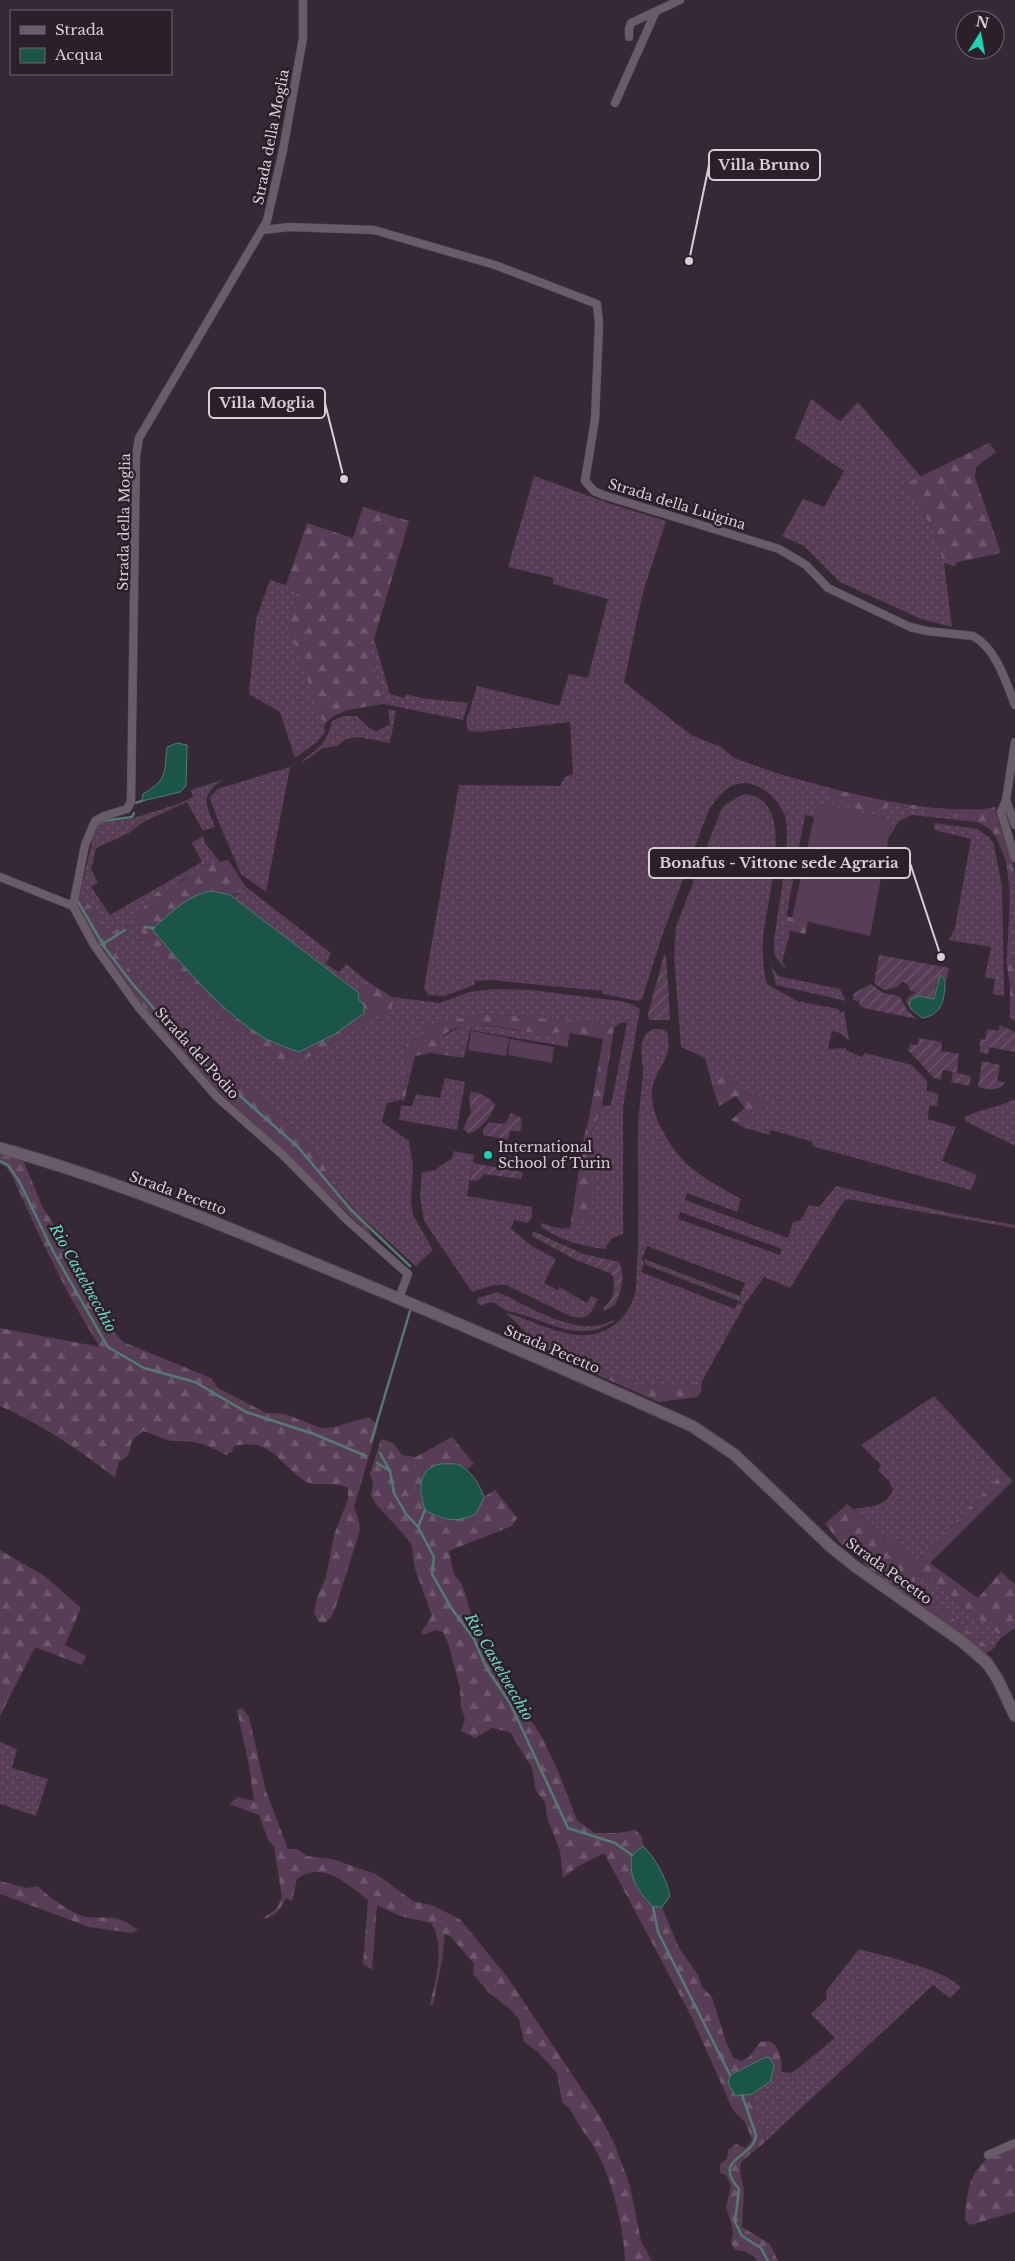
<svg xmlns="http://www.w3.org/2000/svg" width="1015" height="2261" viewBox="0 0 1015 2261" font-family="'Libre Baskerville',serif">
<style>
.grass{fill:url(#grass-dots);fill-rule:evenodd}
.forest{fill:url(#forest-firs)}
.garden{fill:url(#garden-furrows)}
.pitch{fill:#573d55}
.water{fill:#1a5548;stroke:#537a73}
.lines{fill:none;stroke-linecap:round;stroke-linejoin:round}
.stream{stroke:#537a73;stroke-width:2.5}
.minor-casing{stroke:#514650;stroke-width:9}
.secondary-casing{stroke:#514650;stroke-width:13}
.minor{stroke:#6a5b68;stroke-width:8}
.secondary{stroke:#6a5b68;stroke-width:11}
.poi-dot{fill:#19d5b2;stroke:#2c1f2a;stroke-width:2}
.labels{text-anchor:middle;stroke-width:5;stroke-linejoin:round;paint-order:stroke}
.street-label{font-size:14px;fill:#d8cfd7;stroke:#2c1f2a}
.poi-label{font-size:14px;fill:#d8cfd7;stroke:#2c1f2a;text-anchor:start}
.water-label{font-size:15px;font-style:italic;fill:#6adabf;stroke:#2c1f2a}
.leader{fill:none;stroke:#d8cfd7;stroke-width:2}
.callout-dot{fill:#d8cfd7;stroke:#2c1f2a;stroke-width:2}
.callout{fill:#2c1f2a;stroke:#d8cfd7;stroke-width:2}
.callout-label{font-size:15px;text-anchor:middle;font-weight:bold;fill:#d8cfd7}
</style>
<defs>
<pattern id="grass-dots" width="8" height="8" patternUnits="userSpaceOnUse" patternTransform="scale(1.25)"><rect width="8" height="8" fill="#573d55"/><path d="M2 2h.1M6 6h.1" fill="none" stroke="#6e586d" stroke-width="1.8" stroke-linecap="round"/></pattern>
<pattern id="forest-firs" width="22" height="20" patternUnits="userSpaceOnUse" patternTransform="scale(1.25)"><rect width="22" height="20" fill="#573d55"/><path d="M5 1l3.5 6h-7zM16 11l3.5 6h-7z" fill="#6e586d"/></pattern>
<pattern id="garden-furrows" width="10" height="10" patternUnits="userSpaceOnUse" patternTransform="scale(1.25)"><rect width="10" height="10" fill="#573d55"/><path d="M-1 1l2-2M0 10L10 0M9 11l2-2" fill="none" stroke="#6e586d"/></pattern>
</defs>
<rect width="100%" height="100%" fill="#362935"/>
<!-- grass -->
<g class="grass">
<path d="M811,399L840,421L858,402L921,477L905,484L931,526L944,563L952,627L921,619L840,582L804,546L782,536L803,499L824,507L844,471L795,438Z"/>
<path d="M534,476L611,504L666,521L643,592L624,682L691,735L721,747L734,758L776,773L830,788L831,801L889,804L977,822L912,815L899,821L889,837L892,820L817,803L814,817L805,815L786,919L787,930L790,932L782,963L786,966L784,968L774,954V942C777,914 792,840 785,816C780,801 762,784 745,783C727,783 716,798 708,812L662,936L642,999L638,1001L603,994L602,991L491,980L474,981L475,985L444,996L428,995L424,988L459,785L560,786L565,777L573,774L570,722L480,732L468,731L466,722L477,686L559,706L569,674L588,678L608,599L553,584L554,578L508,567Z"/>
<path d="M270,580L299,589L291,611L324,726L325,732L317,742L295,758L280,712L249,694L256,619Z"/>
<path d="M374,639L390,694L404,698L406,694L420,698L468,703L463,720L383,704L368,641Z"/>
<path d="M388,709L396,711L390,743L359,737L346,739L337,746L323,748L303,762V760C320,747 327,743 332,721L343,716H357L369,728L376,731L390,725Z"/>
<path d="M290,767L266,892L241,874L217,818L210,798L217,789Z"/>
<path d="M222,780C199,797 206,804 215,827L203,831L187,802L143,822L129,833L96,848L91,869L98,883L91,887L110,915L202,862L192,843L203,836L205,843L220,862L205,866L183,879L175,891L137,918L141,931L153,946L226,1022L252,1037L271,1055L303,1061L378,1014L391,1012L392,997L440,1003L469,992L496,989L531,990L619,1001L631,1004L640,1009L623,1107V1234L611,1239L605,1249C583,1247 560,1240 541,1227V1223C565,1231 567,1231 589,1218L590,1137L602,1106L611,1105L627,1023L622,1022L614,1028L593,1022L487,1014L457,1019L423,1027L420,1036L408,1043L404,1059L408,1070L401,1100L387,1103L382,1122L409,1141L413,1166L411,1201L413,1215L433,1250L416,1266L361,1217L342,1195L329,1171L288,1121L203,1053L118,956L112,945L130,932L127,924L108,935L105,932L96,913L80,893L95,830L103,822L131,819L181,803L193,797L191,790Z"/>
<path d="M744,794C754,795 764,799 769,809C786,837 766,906 763,938C762,954 763,969 767,984L797,1001L838,1009L841,1013L844,1011L849,1040L840,1033L832,1031L828,1049L846,1048V1050L862,1057L865,1053L912,1065L927,1081V1091L938,1094L937,1106H929L928,1119L956,1127L942,1161L977,1175L971,1190L812,1146L813,1142L771,1130L769,1135L745,1128L753,1108L752,1096L722,1079L713,1088L705,1058L681,1047L674,955L676,927L721,810L726,804Z"/>
<path d="M935,823L977,829L990,838L994,845L1002,887L1004,996L993,994L995,979L985,977L991,947L949,940L955,928L971,839L934,830Z"/>
<path d="M1005,859L1015,877V960L1007,959C1008,927 1013,891 1005,859Z"/>
<path d="M246,887L331,953L326,964L339,972L346,964L367,981L360,988L359,993L230,895H237Z"/>
<path d="M771,965L777,975L782,977L840,989L846,1001L776,985Z"/>
<path d="M475,1024L534,1033L562,1032V1046L470,1030L464,1058L457,1057L455,1053H448L440,1048L438,1041L440,1038L462,1026Z"/>
<path d="M653,1029H661L667,1032C673,1058 659,1063 653,1085C646,1110 671,1150 689,1166C704,1179 723,1189 741,1199L737,1212L687,1193L685,1200L788,1238L793,1222L800,1221L809,1205L819,1207L836,1186L954,1214L1015,1225V1228L848,1199L843,1202L790,1288L764,1277L744,1305L739,1301L646,1265L644,1259L740,1296L745,1283L647,1246L642,1258L644,1264L641,1272L735,1309L738,1302L744,1306L702,1381C688,1384 674,1388 660,1387C629,1385 591,1364 563,1351L559,1358L546,1352L506,1313C535,1320 567,1342 598,1333C615,1328 628,1314 634,1297C637,1288 636,1276 637,1267C640,1221 637,1175 638,1130C638,1111 642,1092 643,1073C643,1058 636,1036 653,1029ZM680,1212L782,1249L780,1255L678,1219Z"/>
<path d="M445,1078L465,1082L457,1130L399,1120L401,1106H412L416,1094L440,1098Z"/>
<path d="M1012,1100H1015V1146L965,1121V1117C980,1109 997,1108 1012,1100Z"/>
<path d="M454,1151L474,1155L467,1196L532,1207V1217L528,1223L514,1220L511,1229L532,1246L556,1259L544,1283L558,1290L559,1287L587,1303L591,1296L598,1299C590,1315 589,1321 570,1316L506,1285H494L472,1292L424,1221L420,1196L422,1173L435,1170L452,1158Z"/>
<path d="M498,1292C531,1307 579,1340 613,1320L615,1321C581,1343 554,1324 520,1314C515,1312 510,1312 505,1310C494,1305 496,1298 482,1306L477,1303L478,1298Z"/>
<path d="M934,1396L1004,1472L915,1562L853,1509C870,1506 885,1508 893,1490L889,1481L878,1470L881,1465L861,1445Z"/>
<path d="M921,1573L1002,1637L992,1650L911,1586Z"/>
<path d="M0,1742L17,1749L12,1768L48,1779L36,1816L0,1804Z"/>
<path d="M859,1949C887,1957 941,1968 961,1987L950,1998L933,1985L766,2141L762,2123L755,2115L752,2094L782,2072L792,2073L835,2038L811,2014L827,1998L826,1991Z"/>
</g>
<!-- forest -->
<g class="forest">
<path d="M989,443L996,452L976,467L975,477L1001,553L958,562L954,566L944,563L931,526L905,484Z"/>
<path d="M363,507L409,521L374,639L368,641L383,704C364,708 335,708 324,726L291,633V611L299,589L286,585L307,523L353,538Z"/>
<path d="M830,788C869,798 908,806 948,809C964,809 979,811 995,807C999,829 1015,857 1015,877C1012,871 1007,865 1005,859C997,840 998,831 977,822L889,804L882,814L838,805L831,801Z"/>
<path d="M228,860L246,887C234,898 228,895 212,891L358,999L360,988L367,981L392,997V1012L378,1014L303,1061L288,1062L271,1055L252,1037L226,1022L209,1007L153,946L141,931L137,918L147,903L159,890L175,891C187,871 206,865 228,860Z"/>
<path d="M80,893L96,913L105,932L108,935L127,923L132,932L112,945L118,956L201,1051L288,1121L329,1171L343,1197L361,1217L373,1237L218,1091L163,1032L96,944L77,909Z"/>
<path d="M786,916L808,922L805,934L787,930Z"/>
<path d="M1006,959L1015,960V1021L1010,1017V986Z"/>
<path d="M487,1014L593,1022L614,1028L602,1106L590,1136L594,1139L593,1198L589,1218L570,1229L584,1136L588,1123L603,1039L570,1033L567,1047L562,1046V1032C552,1033 544,1034 534,1033C505,1029 460,1013 438,1041L441,1045L442,1050L455,1053L457,1057L431,1053L415,1056L404,1101L401,1100L408,1070L404,1059L407,1043L420,1036L423,1027L457,1019Z"/>
<path d="M733,1073L738,1088L752,1096L757,1094L766,1099L762,1107L753,1108L745,1128L731,1120L745,1108L736,1096L719,1106L713,1088L715,1087V1081L721,1079V1076Z"/>
<path d="M0,1152L23,1160L43,1208L69,1247V1255L85,1291L91,1294L102,1319L123,1342L211,1378L218,1388L266,1413L285,1414L321,1428L334,1427L369,1417L378,1426L354,1507L358,1517L360,1530L337,1603L332,1616L325,1623L319,1622L314,1613L317,1597L326,1577L334,1535L348,1499V1488C335,1481 322,1486 309,1483C303,1481 295,1474 291,1470C271,1450 262,1440 234,1446L232,1452L226,1455C207,1444 196,1441 173,1441C166,1441 152,1433 143,1431C140,1434 135,1437 133,1440C128,1449 132,1457 119,1461L115,1478C80,1450 41,1424 0,1406V1328L100,1347C65,1293 39,1235 12,1176L6,1167L0,1164Z"/>
<path d="M562,1351C591,1364 629,1385 660,1387C674,1388 688,1384 702,1381L701,1392L697,1397L659,1402L559,1358Z"/>
<path d="M452,1437L474,1464L468,1469L457,1464L476,1514L484,1497L495,1490L517,1518L512,1526L449,1551C451,1559 452,1570 456,1577C459,1581 462,1583 463,1587C474,1617 479,1672 512,1685L523,1710L539,1732L556,1766L577,1820L595,1833H617L635,1830L642,1836L643,1846L632,1855L653,1907H662L679,1948L698,1975L702,1987L712,1997L726,2042L733,2057L741,2061L749,2057L760,2042L769,2041C781,2048 781,2058 782,2072L770,2082L774,2066L766,2057L736,2072L735,2096L752,2094L755,2115L762,2123L766,2141L741,2162L740,2171L744,2190L742,2227L770,2244L778,2261H756V2258L747,2252L735,2250L731,2243L733,2233L731,2222L726,2207L731,2186L726,2175L720,2173V2164L727,2159L728,2150L736,2144L745,2148L752,2140L745,2122L733,2110L691,2016L604,1853L577,1867L563,1878L560,1851L547,1817L545,1802L536,1791L532,1768L510,1732L492,1728L475,1738L461,1731L465,1720L461,1706L460,1688L448,1643L443,1632L436,1630L423,1635L422,1631L432,1616L414,1566L412,1546L405,1536L375,1503L371,1495L373,1483L370,1474L381,1439L393,1443L402,1455L416,1457Z"/>
<path d="M1004,1472L1013,1481L930,1563L978,1598L1001,1572L1015,1584V1628L1002,1637L921,1573L911,1586L992,1650L985,1654L946,1624L874,1574L845,1543L842,1545L825,1524L847,1504L915,1562Z"/>
<path d="M0,1550L46,1577L81,1608L65,1645L86,1656L82,1665L35,1647L0,1716Z"/>
<path d="M242,1708L249,1717L266,1791L288,1849H297L307,1856L332,1859L376,1874L413,1901L432,1905L461,1920L468,1929L508,1978L601,2118L615,2145L630,2186L641,2241L652,2261H625C624,2228 612,2178 595,2149C591,2141 584,2134 580,2126C573,2116 572,2109 562,2102L557,2073L538,2052L524,2042L519,2019L509,2008L489,1993L473,1974L474,1964L451,1937L445,1934L442,1961L433,2005H430C435,1981 446,1945 431,1923L400,1916L377,1905L372,1970L363,1964L368,1900C347,1884 323,1860 297,1879L292,1901L286,1898C280,1909 276,1917 262,1919L276,1909L282,1897L274,1847L268,1840L259,1815L229,1804L238,1797L254,1801L249,1766L237,1710Z"/>
<path d="M0,1881L26,1888L38,1886C47,1896 73,1915 87,1917C112,1919 114,1913 138,1930L132,1933L89,1927L0,1894Z"/>
<path d="M1015,2145V2212L970,2225L965,2220C967,2179 973,2160 1015,2145Z"/>
</g>
<!-- garden -->
<g class="garden">
<path d="M664,955L666,956L670,1018L668,1020H649L648,1014Z"/>
<path d="M879,955L949,968L947,979L941,975L936,985L934,999L919,996L911,1009L913,1011L912,1010L906,1002L908,997L916,992L911,991L906,983L902,982L897,987L884,990L874,983Z"/>
<path d="M871,984L883,993L899,996L908,1011L917,1019L864,1008L859,1004L860,1001L853,1000L854,993Z"/>
<path d="M1000,1025L1015,1032V1052L989,1047L988,1054L980,1052V1039L985,1040L987,1029L998,1031Z"/>
<path d="M919,1038L942,1042L941,1051L959,1054L957,1073L971,1076L969,1086L951,1082L953,1072L943,1070L941,1080L934,1078L908,1050L910,1044L918,1045Z"/>
<path d="M982,1061L1000,1065L997,1081L1005,1082C998,1093 988,1089 978,1087Z"/>
<path d="M471,1092C478,1091 491,1098 495,1105C491,1116 480,1132 468,1133L463,1129L471,1112L469,1098Z"/>
<path d="M511,1113L521,1118L522,1124L520,1131H510L508,1140L483,1135V1130L490,1122L502,1124L506,1122Z"/>
<path d="M473,1163L523,1172L521,1179L484,1174L478,1181L470,1180Z"/>
<path d="M532,1232H535L583,1254L619,1262C626,1278 621,1290 615,1305L605,1311L603,1308C614,1302 615,1287 613,1276L610,1273L576,1260L532,1236Z"/>
</g>
<!-- pitch -->
<g class="pitch">
<path d="M817,803L892,820L870,936L792,918Z"/>
<path d="M471,1031L509,1038L506,1056L468,1050Z"/>
<path d="M510,1039L554,1047L552,1063L508,1055Z"/>
</g>
<!-- water -->
<g class="water">
<path d="M177,743L187,745L186,786L180,792L142,801L143,794C168,779 164,774 167,747Z"/>
<path d="M212,891L230,895L359,993L358,999L364,1005V1013L335,1034L299,1052C288,1048 276,1044 266,1039C221,1012 185,968 152,929C170,914 188,894 212,891Z"/>
<path d="M940,975L945,979C945,998 943,1015 922,1018L911,1009L909,1005L911,999L919,996L934,999Z"/>
<path d="M457,1464C472,1471 478,1482 484,1497L476,1514C455,1523 445,1521 425,1510C420,1494 416,1473 436,1465C442,1463 451,1464 457,1464Z"/>
<path d="M643,1846C655,1857 667,1880 670,1896L662,1907H653C638,1891 628,1878 632,1855Z"/>
<path d="M766,2057L770,2058L774,2066L770,2082L752,2094L735,2096L728,2083L730,2075Z"/>
</g>
<g class="lines">
<!-- stream -->
<g class="stream">
<path d="M135,803L142,801"/>
<path d="M95,827L102,821L132,817L134,813"/>
<path d="M77,900L105,948L131,982L198,1059L298,1147L351,1210L410,1266"/>
<path d="M145,927L154,928"/>
<path d="M103,944L125,930"/>
<path d="M0,1161L8,1165L19,1181L54,1253L108,1347L144,1368L195,1382L246,1412L314,1434L366,1456"/>
<path d="M371,1442L410,1311"/>
<path d="M380,1453L390,1471"/>
<path d="M377,1463L390,1471L394,1493L406,1514L418,1527L434,1557L432,1574L452,1609L474,1639L487,1669L510,1703L568,1828L615,1843L632,1855"/>
<path d="M418,1527L425,1510"/>
<path d="M653,1907L658,1932L730,2075"/>
<path d="M742,2095L756,2135C754,2159 711,2157 739,2189L735,2222L742,2236L761,2248L768,2261"/>
</g>
<defs>
<g id="minor">
<path d="M629,37V29L631,23L680,0"/>
<path d="M615,103L655,13"/>
<path d="M263,230L289,227L374,230L495,265L597,304L599,324L595,419L585,481L594,491L603,495L779,549L806,565L828,588L910,627L927,631L973,636C996,648 1006,682 1015,705"/>
<path d="M1015,742L1006,800L1001,812L1015,858"/>
<path d="M1006,800L1015,825"/>
<path d="M0,877L73,906L94,945L139,1008L217,1097L284,1156L347,1220L408,1274L399,1298"/>
<path d="M73,906L85,845L95,821L104,816L127,809L131,802L136,456L139,438L267,221L283,150L303,38V0"/>
<path d="M988,2155L1015,2143"/>
</g>
<path id="secondary" d="M0,1148C108,1178 213,1221 316,1264C442,1316 567,1370 692,1426L735,1455L831,1547L856,1567L964,1643L987,1663L997,1678L1015,1716"/>
</defs>
<!-- minor casing -->
<use href="#minor" class="minor-casing"/>
<!-- secondary casing -->
<use href="#secondary" class="secondary-casing"/>
<!-- minor -->
<use href="#minor" class="minor"/>
<!-- secondary -->
<use href="#secondary" class="secondary"/>
</g>
<!-- markers -->
<circle class="poi-dot" cx="488" cy="1155" r="5"/>
<g class="labels">
<!-- street labels -->
<g class="street-label">
<text transform="translate(271 137) rotate(-79)" y="5">Strada della Moglia</text>
<text transform="translate(677 504) rotate(17)" y="5">Strada della Luigina</text>
<text transform="translate(124 522) rotate(-89)" y="5">Strada della Moglia</text>
<text transform="translate(197 1053) rotate(48)" y="5">Strada del Podio</text>
<text transform="translate(178 1193) rotate(20)" y="5">Strada Pecetto</text>
<text transform="translate(552 1349) rotate(23)" y="5">Strada Pecetto</text>
<text transform="translate(889 1571) rotate(36)" y="5">Strada Pecetto</text>
</g>
<!-- poi labels -->
<g class="poi-label">
<text x="498" y="1152">International<tspan x="498" dy="16">School of Turin</tspan></text>
</g>
<!-- water labels -->
<g class="water-label">
<text transform="translate(83 1278) rotate(61)" y="5">Rio Castelvecchio</text>
<text transform="translate(499 1667) rotate(60)" y="5">Rio Castelvecchio</text>
</g>
</g>
<!-- callouts -->
<path class="leader" d="M689 261L709 165M344 479L325 403M941 957L910 863"/>
<g class="callout-dot">
<circle cx="689" cy="261" r="5"/>
<circle cx="344" cy="479" r="5"/>
<circle cx="941" cy="957" r="5"/>
</g>
<g class="callout">
<rect x="709" y="150" width="111" height="30" rx="5"/>
<rect x="209" y="388" width="116" height="30" rx="5"/>
<rect x="649" y="848" width="261" height="30" rx="5"/>
</g>
<g class="callout-label">
<text x="764" y="170">Villa Bruno</text>
<text x="267" y="408">Villa Moglia</text>
<text x="779" y="868">Bonafus - Vittone sede Agraria</text>
</g>
<!-- legend -->
<rect x="10" y="10" width="162" height="65" fill="#2c1f2a" stroke="#71656f"/>
<rect x="20" y="26" width="25" height="8" fill="#6a5b68" stroke="#71656f"/>
<text x="55" y="35" font-size="15" fill="#d8cfd7">Strada</text>
<rect x="20" y="48" width="25" height="15" fill="#1a5548" stroke="#71656f"/>
<text x="55" y="60" font-size="15" fill="#d8cfd7">Acqua</text>
<!-- north arrow -->
<g transform="translate(980 35) rotate(11)"><circle r="24" fill="#2c1f2a" stroke="#71656f"/>
<path d="M0-4L9 19L0 12L-9 19Z" fill="#19d5b2"/>
<text y="-8" font-size="14" font-weight="bold" text-anchor="middle" fill="#d8cfd7">N</text>
</g>
</svg>
